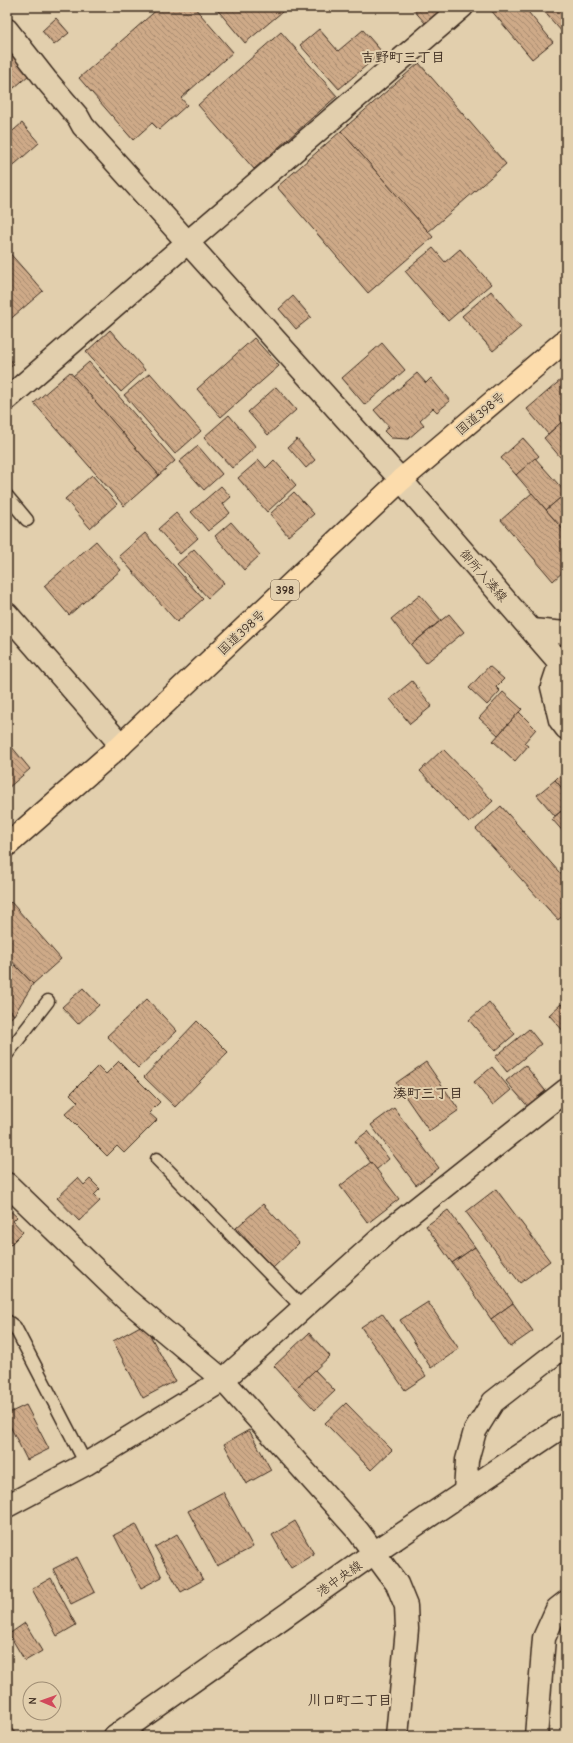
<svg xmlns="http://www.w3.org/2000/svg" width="573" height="1743" viewBox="0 0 573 1743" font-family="'Comic Neue','Klee One',sans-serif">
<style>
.building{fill:url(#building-back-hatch);stroke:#3b2a1e}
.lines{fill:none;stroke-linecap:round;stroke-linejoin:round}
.lane-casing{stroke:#3b2a1e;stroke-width:15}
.street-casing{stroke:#3b2a1e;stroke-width:25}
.secondary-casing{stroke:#3b2a1e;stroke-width:25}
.highway-casing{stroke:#3b2a1e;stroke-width:25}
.lane{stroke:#e2cfad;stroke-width:12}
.street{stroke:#e2cfad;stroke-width:22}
.secondary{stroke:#e2cfad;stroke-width:22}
.highway{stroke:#fcdcac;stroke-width:22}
.labels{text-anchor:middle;stroke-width:4;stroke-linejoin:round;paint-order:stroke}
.shield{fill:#e2cfad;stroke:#6d5c49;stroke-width:1}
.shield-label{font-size:12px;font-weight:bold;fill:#3b2a1e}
.street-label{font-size:13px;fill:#3b2a1e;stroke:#e2cfad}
.neighbourhood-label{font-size:14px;font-weight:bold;fill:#3b2a1e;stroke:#e2cfad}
</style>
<defs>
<pattern id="building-back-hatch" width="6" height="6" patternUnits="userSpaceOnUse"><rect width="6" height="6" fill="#ceaa88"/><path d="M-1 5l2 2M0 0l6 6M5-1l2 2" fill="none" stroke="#a88b6f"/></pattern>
</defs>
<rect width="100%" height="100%" fill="#e2cfad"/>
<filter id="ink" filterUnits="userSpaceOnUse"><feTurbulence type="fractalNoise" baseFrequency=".025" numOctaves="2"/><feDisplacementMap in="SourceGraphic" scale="8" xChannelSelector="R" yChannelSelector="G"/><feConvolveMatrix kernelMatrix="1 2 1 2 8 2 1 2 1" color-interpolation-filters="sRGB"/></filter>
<g filter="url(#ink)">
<!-- building -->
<g class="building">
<path d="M160,7H194L233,52L181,98L187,105L159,130L152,123L133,140L79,78Z"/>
<path d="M215,7H288L245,43Z"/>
<path d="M411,7H445L426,24Z"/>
<path d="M493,7H524L553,42L532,59L490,9Z"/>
<path d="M540,7H566V31L563,33Z"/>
<path d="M56,18L69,33L54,45L42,31Z"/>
<path d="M319,29L338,51L363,30L382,52L339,89L300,45Z"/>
<path d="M281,32L337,96L254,169L198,105Z"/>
<path d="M12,55L29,75L7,94V60Z"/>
<path d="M419,63L506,164L428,232L341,131Z"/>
<path d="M22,123L39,143L7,171V136Z"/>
<path d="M341,131L433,237L368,293L277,187Z"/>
<path d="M433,248L445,262L460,249L491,284L448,321L405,271Z"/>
<path d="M7,250L43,291L7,322Z"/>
<path d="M491,291L521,327L493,351L462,316Z"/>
<path d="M293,296L311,317L296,329L279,309Z"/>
<path d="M110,330L145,370L121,392L86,352Z"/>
<path d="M254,338L279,366L221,417L197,389Z"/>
<path d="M382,343L405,370L365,405L342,378Z"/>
<path d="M7,356L14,364L7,370Z"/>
<path d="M89,362L175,461L159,475L73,376Z"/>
<path d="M70,372L159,475L124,506L34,403Z"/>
<path d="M150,373L201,431L175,454L124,395Z"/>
<path d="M417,373L426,383L431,378L450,401L437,412L433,408L420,420L424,425L408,439L391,438L384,431L389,427L374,410Z"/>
<path d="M563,378L566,382V418L548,434L527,409Z"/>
<path d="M276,387L296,410L268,435L248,412Z"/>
<path d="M229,415L256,447L232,468L204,437Z"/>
<path d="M566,418V464L544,438Z"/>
<path d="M523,438L539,456L516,475L501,458Z"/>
<path d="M297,439L315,460L306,468L288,447Z"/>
<path d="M198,446L222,474L204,490L179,462Z"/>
<path d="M535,458L566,493L546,510L516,475Z"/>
<path d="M259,460L266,468L274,460L296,485L267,512L238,478Z"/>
<path d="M92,475L117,504L90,528L65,499Z"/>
<path d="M221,486L231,497L223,504L230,513L208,531L191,512Z"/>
<path d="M294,492L314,514L288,536L270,514Z"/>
<path d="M532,493L566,533V569L553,581L501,520Z"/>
<path d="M566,493V533L546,510Z"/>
<path d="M176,513L198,538L180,554L158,529Z"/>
<path d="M231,522L260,555L244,570L215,536Z"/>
<path d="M145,533L203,599L177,622L119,556Z"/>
<path d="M96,541L121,570L69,615L44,586Z"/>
<path d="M194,549L224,583L208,598L177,564Z"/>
<path d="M420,595L441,620L411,645L391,619Z"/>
<path d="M449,614L464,632L426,663L411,645Z"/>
<path d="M489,666L504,679L496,687L500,691L487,705L469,688Z"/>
<path d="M412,681L432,706L410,724L390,699Z"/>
<path d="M503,692L522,709L498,735L479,718Z"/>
<path d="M519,712L536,729L524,743L528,746L515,761L493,741Z"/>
<path d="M7,741L30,769L7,789Z"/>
<path d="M443,749L493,801L469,823L420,771Z"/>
<path d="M562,773L566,778V793L555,780Z"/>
<path d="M555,780L566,793V807L555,816L537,795Z"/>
<path d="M501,806L566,880V913L558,920L476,829Z"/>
<path d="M566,807V835L552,819Z"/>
<path d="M11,902L61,959L33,984L7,956V906Z"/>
<path d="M15,965L33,984L14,1015L7,1007V972Z"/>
<path d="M83,988L99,1005L78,1024L62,1007Z"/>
<path d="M147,999L177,1031L138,1068L107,1036Z"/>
<path d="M489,1002L515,1034L495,1051L469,1020Z"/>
<path d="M561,1004L566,1009V1034L549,1015Z"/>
<path d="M7,1007L14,1015L7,1021Z"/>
<path d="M197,1021L228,1052L175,1107L144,1077Z"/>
<path d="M529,1029L541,1044L507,1072L495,1057Z"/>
<path d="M119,1061L160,1102L149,1113L157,1120L124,1153L117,1146L107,1156L65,1114L78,1102L70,1094L98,1066L106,1074Z"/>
<path d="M426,1062L459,1110L429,1131L396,1083Z"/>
<path d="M525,1065L548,1094L530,1109L506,1081Z"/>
<path d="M492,1067L511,1090L493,1105L474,1082Z"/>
<path d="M394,1108L439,1168L416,1185L371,1125Z"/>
<path d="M368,1131L389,1159L376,1170L355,1141Z"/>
<path d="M371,1162L399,1199L368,1223L340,1186Z"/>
<path d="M78,1178L84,1185L90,1179L100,1189L94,1195L100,1201L79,1221L57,1198Z"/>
<path d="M496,1189L550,1261L520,1283L466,1212Z"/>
<path d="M263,1204L299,1243L273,1268L236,1228Z"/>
<path d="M7,1208L17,1217L13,1221L23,1232L7,1248Z"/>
<path d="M448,1210L475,1247L452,1263L426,1226Z"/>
<path d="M475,1247L513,1303L491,1319L452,1263Z"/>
<path d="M428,1302L459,1349L431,1368L400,1320Z"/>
<path d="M513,1303L533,1331L510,1347L491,1319Z"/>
<path d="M382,1313L426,1376L405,1390L361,1327Z"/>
<path d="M144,1324L175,1381L143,1398L113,1341Z"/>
<path d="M309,1333L330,1356L295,1389L274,1366Z"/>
<path d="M315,1370L335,1391L315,1410L295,1389Z"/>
<path d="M346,1403L392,1450L371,1470L325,1423Z"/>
<path d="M26,1405L49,1449L27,1460L7,1420V1414Z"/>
<path d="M249,1430L271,1470L246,1484L224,1444Z"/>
<path d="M223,1492L253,1547L217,1566L188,1511Z"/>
<path d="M295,1521L314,1554L291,1568L272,1535Z"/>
<path d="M136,1524L162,1577L141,1588L114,1535Z"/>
<path d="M177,1534L203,1580L181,1592L155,1547Z"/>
<path d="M77,1557L95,1592L71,1604L53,1569Z"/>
<path d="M51,1578L76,1625L57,1636L32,1589Z"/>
<path d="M25,1623L42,1651L25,1661L9,1634Z"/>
<path d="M7,1723L15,1733L11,1736H7Z"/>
</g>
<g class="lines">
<defs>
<g id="lane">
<path d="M7,496L27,520"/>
<path d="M7,1054L48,1001"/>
<path d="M157,1159L303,1308"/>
<path d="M7,1321L15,1327L86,1464"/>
</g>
<g id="street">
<path d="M7,30L47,81L78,117L83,126L401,480"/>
<path d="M7,399L188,242L462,7"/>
<path d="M7,614L121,745"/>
<path d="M532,630L566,633"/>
<path d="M560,663L552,687L560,720L566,728"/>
<path d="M7,1184L126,1299L223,1380L358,1531L397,1584L406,1606L407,1629L397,1736"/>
<path d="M465,1492L467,1460L475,1431L493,1402L566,1345"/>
<path d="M7,1506L86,1464L223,1380L392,1228L566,1090"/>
<path d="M536,1736L544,1638L557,1609L566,1602"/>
</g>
<g id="secondary">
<path d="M401,480L566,670"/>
<path d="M115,1736L374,1553L566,1424"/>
</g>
<path id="highway" d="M7,845L121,745L401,480L566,340"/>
</defs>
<!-- lane casing -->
<use href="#lane" class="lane-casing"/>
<!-- street casing -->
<use href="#street" class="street-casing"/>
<!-- secondary casing -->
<use href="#secondary" class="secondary-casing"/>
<!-- highway casing -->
<use href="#highway" class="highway-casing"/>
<!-- lane -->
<use href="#lane" class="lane"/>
<!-- street -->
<use href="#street" class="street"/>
<!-- secondary -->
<use href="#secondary" class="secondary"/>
<!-- highway -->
<use href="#highway" class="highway"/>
</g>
</g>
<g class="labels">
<!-- shield labels -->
<rect class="shield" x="271" y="580" width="28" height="20" rx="3"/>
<g class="shield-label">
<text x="285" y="594">398</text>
</g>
<!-- street labels -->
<g class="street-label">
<text transform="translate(480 413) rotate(-40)" y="5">国道398号</text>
<text transform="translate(484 575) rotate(49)" y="5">御所入湊線</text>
<text transform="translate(241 632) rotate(-43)" y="5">国道398号</text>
<text transform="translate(339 1578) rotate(-35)" y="5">港中央線</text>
</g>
<!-- neighbourhood labels -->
<g class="neighbourhood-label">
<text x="403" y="62">吉野町三丁目</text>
<text x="428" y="1098">湊町三丁目</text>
<text x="350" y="1705">川口町二丁目</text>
</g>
</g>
<!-- margin -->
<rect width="573" height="1743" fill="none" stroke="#e2cfad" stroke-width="24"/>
<rect x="12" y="12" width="549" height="1719" fill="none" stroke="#3b2a1e" stroke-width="1.5" filter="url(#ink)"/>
<!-- north arrow -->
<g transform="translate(42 1701) rotate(272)"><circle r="19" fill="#e2cfad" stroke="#9f8d74"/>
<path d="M0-3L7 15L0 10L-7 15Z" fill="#d1495b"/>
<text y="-6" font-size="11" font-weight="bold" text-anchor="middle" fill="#3b2a1e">N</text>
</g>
</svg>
